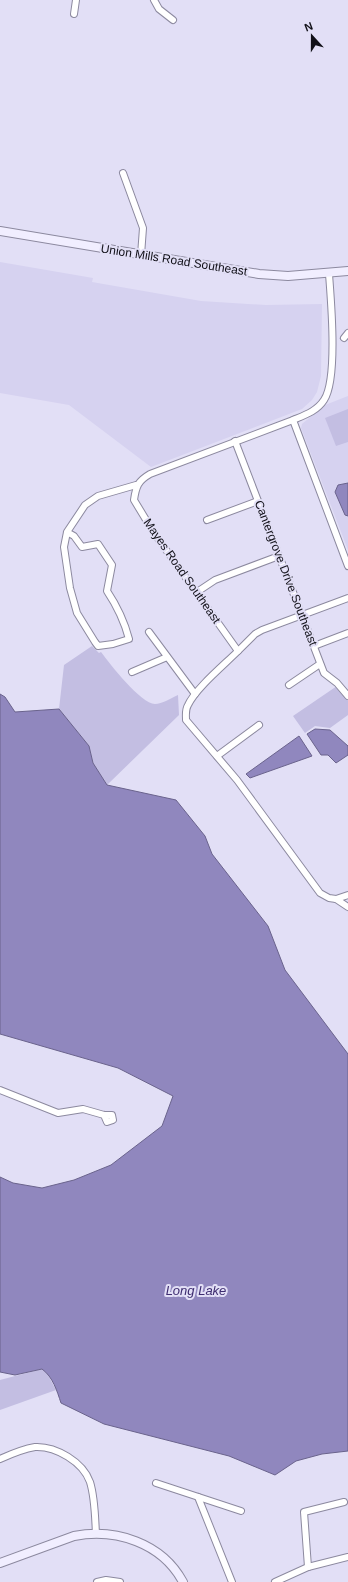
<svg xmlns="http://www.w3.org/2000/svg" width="348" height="1582" viewBox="0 0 348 1582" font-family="Arial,sans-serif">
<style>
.built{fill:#d6d2f0}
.green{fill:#c3bee2}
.water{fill:#9087be;stroke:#6a638c}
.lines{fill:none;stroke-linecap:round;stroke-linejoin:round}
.street-casing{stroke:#8c899f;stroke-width:8}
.secondary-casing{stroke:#8c899f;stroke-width:10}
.street{stroke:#fff;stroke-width:6}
.secondary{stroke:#f1eeff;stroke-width:8}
.labels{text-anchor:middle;stroke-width:4;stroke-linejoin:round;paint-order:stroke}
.street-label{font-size:12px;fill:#111018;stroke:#e2dff6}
.water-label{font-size:13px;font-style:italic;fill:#3e2d70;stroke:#e2dff6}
</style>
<rect width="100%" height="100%" fill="#e2dff6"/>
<!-- built -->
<g class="built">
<path d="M0,262L93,278L92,282L201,301L266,305L322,304L321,376L317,392L312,400L302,409L151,467L69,405L0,393Z"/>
<path d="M348,396V550L301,428L302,424L325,405Z"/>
</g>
<!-- green -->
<g class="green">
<path d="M348,409V442L336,446L325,418Z"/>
<path d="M92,646L99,653L101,652C110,664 141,704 155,704C162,704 171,698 178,695L179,715L107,785L93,763L89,746L59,709L64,665Z"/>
<path d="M337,686L348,701V715L330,728L315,726L305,733L293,716Z"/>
<path d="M42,1369L47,1373L56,1390L0,1410V1380Z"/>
</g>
<!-- water -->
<g class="water">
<path d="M348,483V516L345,515L335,492L338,485Z"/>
<path d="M0,694L5,697L15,712L59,709L89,746L93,763L107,785L176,800L205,836L212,854L268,926L285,970L348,1054V1451L322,1454L296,1461L275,1475L229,1456L104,1424L61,1403C57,1391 53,1377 42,1369L15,1375L0,1372V1177L13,1183L42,1188L74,1180L111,1165L162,1126L173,1096L118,1068L0,1034Z"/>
<path d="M315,729L330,730L348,746V755L336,763L328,755H321L307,734Z"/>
<path d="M299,736L312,756L250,778L246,774Z"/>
</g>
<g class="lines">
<defs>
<g id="street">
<path d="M154,0L159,9L173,20"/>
<path d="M74,14L76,0"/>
<path d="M123,173L143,228L141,255"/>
<path d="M329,274C331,301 338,379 324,400C317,411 305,415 293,420L150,474C138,481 136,486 134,500L154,533L238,651C224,665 196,688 188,705C185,710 186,715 186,720L237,780L320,893L329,898L336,899L348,907"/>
<path d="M344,338L348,333"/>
<path d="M293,420L348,566"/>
<path d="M235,441L324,673L337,683L348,696"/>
<path d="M207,520L258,501"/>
<path d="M67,532L74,536L82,547L98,544L112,565L107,591C117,606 124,620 129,639L113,644L98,646L95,642L77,613L70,588L64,547L67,532L85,505L98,496L136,485"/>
<path d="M197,592L215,580L279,556"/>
<path d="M149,632L195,694"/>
<path d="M314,646L348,633"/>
<path d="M238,651L255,634L262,630L348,598"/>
<path d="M132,672L167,657"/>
<path d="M289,685L320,664"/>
<path d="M217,756L259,725"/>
<path d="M336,899L348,895"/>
<path d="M0,1090L58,1113L83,1109L104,1115H112L113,1120L107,1122L104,1115"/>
<path d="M0,1459C11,1454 23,1449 35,1447C56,1446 83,1462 90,1482C95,1498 95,1517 96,1534"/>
<path d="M156,1483L241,1511"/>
<path d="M198,1497L232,1582"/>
<path d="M308,1567L304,1512L344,1502"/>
<path d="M97,1582L106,1580L120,1582"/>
<path d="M275,1582L308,1567L348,1557"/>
</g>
<g id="secondary">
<path d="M0,231L259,274L288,276L348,271"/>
<path d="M0,1563L74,1536C116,1528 162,1543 183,1582"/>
</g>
</defs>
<!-- street casing -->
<use href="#street" class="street-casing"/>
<!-- secondary casing -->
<use href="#secondary" class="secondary-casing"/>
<!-- street -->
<use href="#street" class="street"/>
<!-- secondary -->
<use href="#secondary" class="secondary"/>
</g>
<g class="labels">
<!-- street labels -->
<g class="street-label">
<text transform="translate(174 260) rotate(9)" y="4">Union Mills Road Southeast</text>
<text transform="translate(182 571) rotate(55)" y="4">Mayes Road Southeast</text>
<text transform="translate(286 573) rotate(69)" y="4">Cantergrove Drive Southeast</text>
</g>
<!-- water labels -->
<g class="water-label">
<text x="196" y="1295">Long Lake</text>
</g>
</g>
<!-- north arrow -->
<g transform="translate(312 36) rotate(339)" stroke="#e2dff6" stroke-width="3" paint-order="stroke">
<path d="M0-3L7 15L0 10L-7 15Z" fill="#111018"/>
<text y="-6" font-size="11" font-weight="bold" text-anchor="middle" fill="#111018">N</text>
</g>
</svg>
